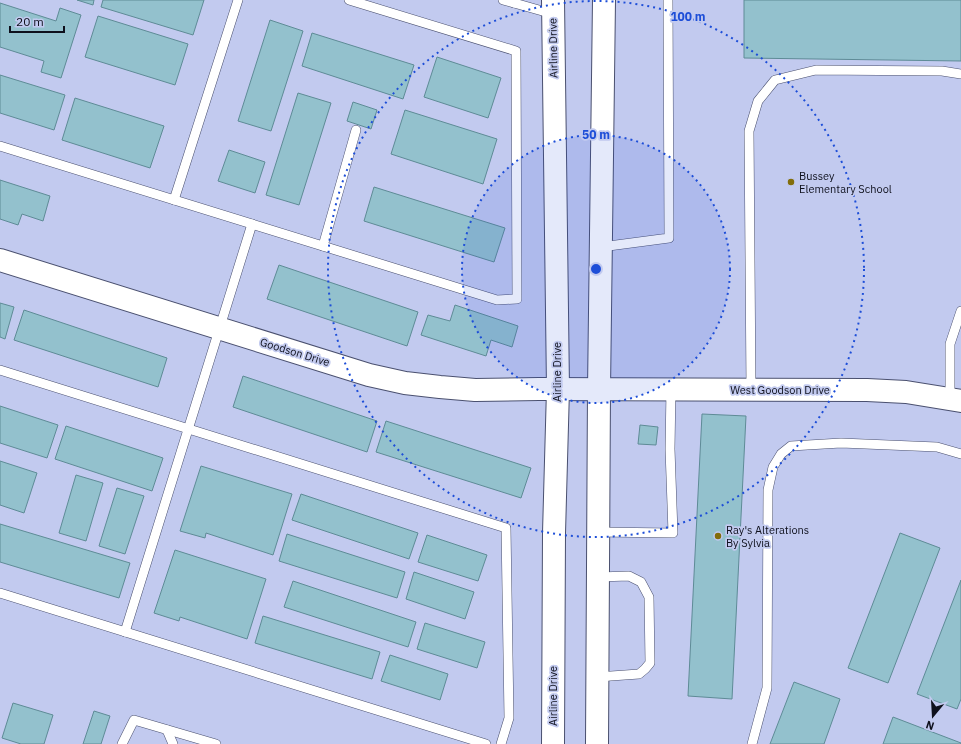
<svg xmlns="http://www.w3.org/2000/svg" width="961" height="744" viewBox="0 0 961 744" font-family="'IBM Plex Sans',sans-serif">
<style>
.building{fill:#93c1cd;stroke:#5e8b96}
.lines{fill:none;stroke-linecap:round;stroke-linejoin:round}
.lane-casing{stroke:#4a506f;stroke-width:10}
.secondary-casing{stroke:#4a506f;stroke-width:24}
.lane{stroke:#fff;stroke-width:9}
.secondary{stroke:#fff;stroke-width:22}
.ring{fill:none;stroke:#1d4ed8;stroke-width:2;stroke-dasharray:2 4}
.poi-dot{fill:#826d0a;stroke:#c2caef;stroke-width:1.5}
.labels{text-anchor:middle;stroke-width:3.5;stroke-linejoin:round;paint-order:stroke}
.street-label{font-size:11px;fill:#0e101c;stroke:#c2caef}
.poi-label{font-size:11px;fill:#0e101c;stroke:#c2caef;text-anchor:start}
.centre{fill:#1d4ed8;stroke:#c2caef;stroke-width:2}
.ring-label{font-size:12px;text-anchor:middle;font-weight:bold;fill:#1d4ed8;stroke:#c2caef;stroke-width:3.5;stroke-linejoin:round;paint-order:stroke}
</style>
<rect width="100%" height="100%" fill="#c2caef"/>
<!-- building -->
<g class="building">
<path d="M77,0H94L93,5Z"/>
<path d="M103,0H204L193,35L101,7Z"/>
<path d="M744,0H961V61L744,58Z"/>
<path d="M0,3L56,21L60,8L81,15L61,78L41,72L44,61L0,47Z"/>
<path d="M98,16L188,44L175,85L85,57Z"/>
<path d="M270,20L303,31L271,131L238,121Z"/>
<path d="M312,33L414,65L403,99L302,66Z"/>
<path d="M437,57L501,78L488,118L424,97Z"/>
<path d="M0,75L65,95L54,130L0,113Z"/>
<path d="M298,93L331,103L299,205L266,195Z"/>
<path d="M75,98L164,126L150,168L62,140Z"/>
<path d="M353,102L377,110L371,129L347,121Z"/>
<path d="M405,110L497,139L483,184L391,154Z"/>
<path d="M229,150L265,162L255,193L218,181Z"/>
<path d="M0,180L50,196L43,221L22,214L18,225L0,219Z"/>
<path d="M374,187L505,228L494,262L364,221Z"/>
<path d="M279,265L418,312L407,346L267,299Z"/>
<path d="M0,303L14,307L5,339L0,337Z"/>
<path d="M455,305L518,326L512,347L491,340L486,356L421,335L428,315L450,321Z"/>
<path d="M24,310L167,358L158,387L14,340Z"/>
<path d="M243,376L377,421L367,452L233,407Z"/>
<path d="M0,406L58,425L47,458L0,443Z"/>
<path d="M702,414L746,416L732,699L688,696Z"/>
<path d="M386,421L531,468L521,498L376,452Z"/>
<path d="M640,425L658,427L656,445L638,444Z"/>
<path d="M66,426L163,458L152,491L55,459Z"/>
<path d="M0,461L37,473L24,513L0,505Z"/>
<path d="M201,466L292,494L273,555L206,533L205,538L180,531Z"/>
<path d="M76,475L103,483L86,541L59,533Z"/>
<path d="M117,488L144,496L125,554L99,546Z"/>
<path d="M301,494L418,533L409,559L292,520Z"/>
<path d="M0,524L130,563L119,598L0,562Z"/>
<path d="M900,533L940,548L888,683L848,668Z"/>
<path d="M287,534L405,572L397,598L279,561Z"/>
<path d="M427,535L487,555L478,581L418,562Z"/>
<path d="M175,550L266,579L247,639L180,617L179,621L154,613Z"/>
<path d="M414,572L474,592L465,619L406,599Z"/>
<path d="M961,580V699L957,709L917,694Z"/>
<path d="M293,581L416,622L408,647L284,607Z"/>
<path d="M263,616L380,652L372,679L255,643Z"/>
<path d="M425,623L485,642L477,668L417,649Z"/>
<path d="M390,655L448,674L440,700L381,681Z"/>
<path d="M794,682L840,699L824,744H770Z"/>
<path d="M13,703L53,715L44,744H21L2,738Z"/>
<path d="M94,711L110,716L101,744H83Z"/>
<path d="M893,717L961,743V744H883Z"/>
</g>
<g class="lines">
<defs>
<g id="lane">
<path d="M503,0L514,3V0"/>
<path d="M514,3L553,14"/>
<path d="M0,146L497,300L517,299L516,51L349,0"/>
<path d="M174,200L238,0"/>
<path d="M323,246L356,130"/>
<path d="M601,247L669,238L668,0"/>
<path d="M0,370L506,528L509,718L501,744"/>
<path d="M751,389L749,131L758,101L775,80L816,70L942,71L961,74"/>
<path d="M950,398V344L961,311"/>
<path d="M598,532L673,533L670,449L671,389"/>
<path d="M0,593L486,744"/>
<path d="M125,632L252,224"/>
<path d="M597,677L639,674L645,669L650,663L649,597L641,582L629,576L598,577"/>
<path d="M167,730L173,744"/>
<path d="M122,744L134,720L216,744"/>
<path d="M752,744L767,688L768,490L773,467L781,454L791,446L841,443L937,447L961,454"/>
</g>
<g id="secondary">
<path d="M0,260L369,375L405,383L440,387L475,390L539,389L867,390L906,392L961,401"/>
<path d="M553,744L554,533L558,389L553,0"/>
<path d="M597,744L599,390L604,0"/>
</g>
</defs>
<!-- lane casing -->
<use href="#lane" class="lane-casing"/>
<!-- secondary casing -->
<use href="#secondary" class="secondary-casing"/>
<!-- lane -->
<use href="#lane" class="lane"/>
<!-- secondary -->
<use href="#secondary" class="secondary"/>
</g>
<!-- distance rings -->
<circle cx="596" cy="269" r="134" fill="#1d4ed8" fill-opacity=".12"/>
<g class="ring">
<circle cx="596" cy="269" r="134"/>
<circle cx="596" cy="269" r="268"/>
</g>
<!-- markers -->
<g class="poi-dot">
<circle cx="791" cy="182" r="4"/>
<circle cx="718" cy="536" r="4"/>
</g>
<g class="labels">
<!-- street labels -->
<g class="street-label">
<text transform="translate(553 48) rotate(-91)" y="4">Airline Drive</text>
<text transform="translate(295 352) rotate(17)" y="4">Goodson Drive</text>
<text transform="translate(557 372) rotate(-90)" y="4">Airline Drive</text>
<text x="780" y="394">West Goodson Drive</text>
<text transform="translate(553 696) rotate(-90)" y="4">Airline Drive</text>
</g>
<!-- poi labels -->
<g class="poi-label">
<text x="799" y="180">Bussey<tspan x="799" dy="13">Elementary School</tspan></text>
<text x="726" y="534">Ray's Alterations<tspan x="726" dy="13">By Sylvia</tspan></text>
</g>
</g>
<circle cx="596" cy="269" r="6" class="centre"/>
<g class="ring-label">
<text x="688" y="21">100 m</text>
<text x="596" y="139">50 m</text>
</g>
<!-- north arrow -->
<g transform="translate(933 716) rotate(198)" stroke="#c2caef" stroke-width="3" paint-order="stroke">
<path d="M0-3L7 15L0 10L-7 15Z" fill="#0e101c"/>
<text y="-6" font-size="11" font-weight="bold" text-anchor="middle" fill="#0e101c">N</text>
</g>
<!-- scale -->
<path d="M10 26v6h54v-6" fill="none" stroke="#0e101c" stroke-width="2"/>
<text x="16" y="26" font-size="12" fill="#0e101c" stroke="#c2caef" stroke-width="3" paint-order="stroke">20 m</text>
</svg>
